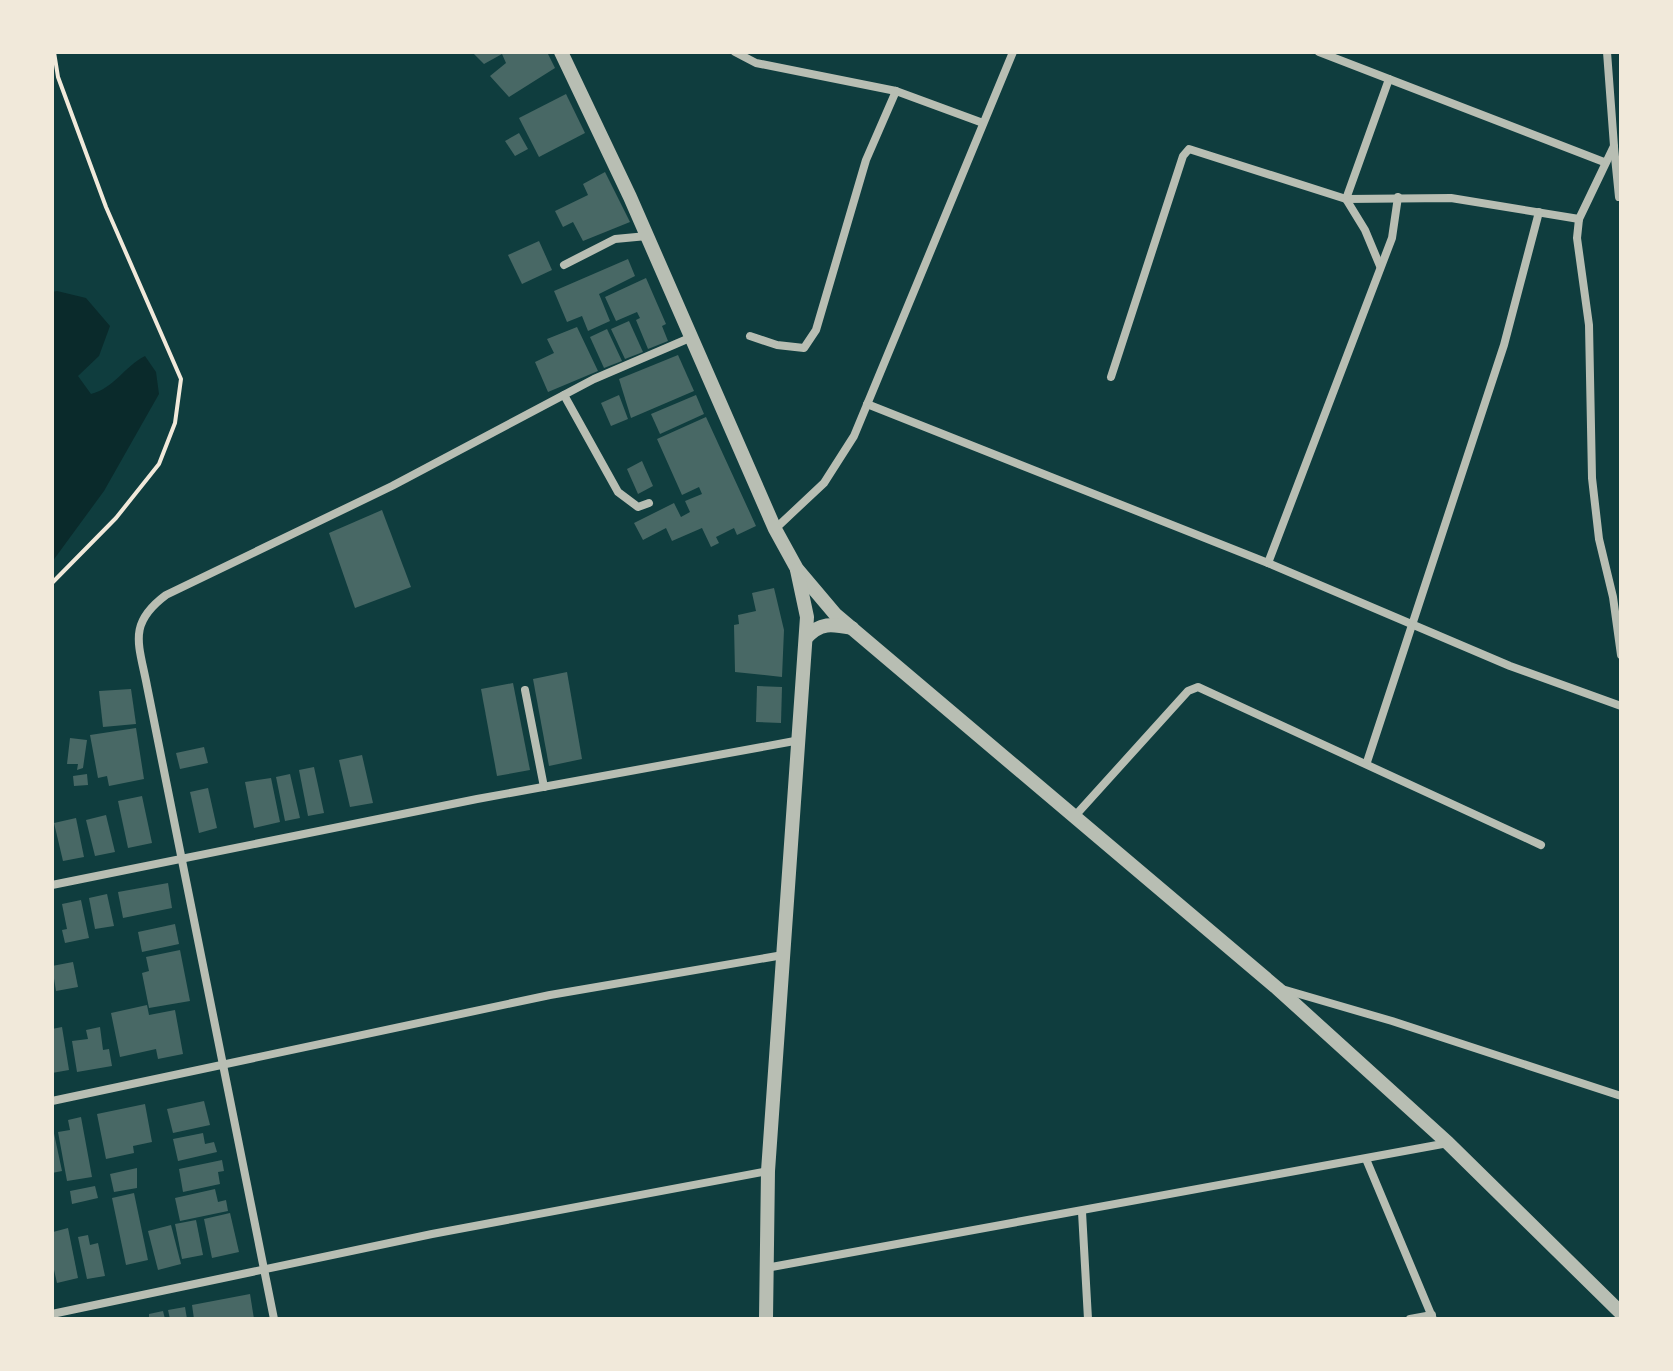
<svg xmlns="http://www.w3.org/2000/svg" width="1673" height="1371" viewBox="0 0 1673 1371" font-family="Roboto,sans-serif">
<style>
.water{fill:#0a2a2b}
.building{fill:#486865}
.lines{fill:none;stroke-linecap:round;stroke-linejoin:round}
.path{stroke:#f1e9da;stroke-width:4}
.minor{stroke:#b8beb3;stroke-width:8}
.tertiary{stroke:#b8beb3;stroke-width:14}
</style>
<rect width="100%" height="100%" fill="#0f3d3e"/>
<!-- water -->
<path class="water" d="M57,291L86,298L110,326L99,356L78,376L91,394C113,389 125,366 145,356L156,372L159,394L104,491L52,562V292Z"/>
<!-- building -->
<g class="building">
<path d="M472,52H547L555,68L509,97L490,76L506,63L502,54L484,64Z"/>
<path d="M566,94L585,133L539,157L519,118Z"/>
<path d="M519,133L528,149L515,156L505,141Z"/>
<path d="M605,172L630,222L583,241L573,222L563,227L555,211L588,195L583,184Z"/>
<path d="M539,241L552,270L522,284L508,255Z"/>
<path d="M628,259L635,276L599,294L610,321L588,331L582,316L567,322L554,291Z"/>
<path d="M646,278L666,324L662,326L668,341L648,349L636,320L640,318L637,312L616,321L605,297Z"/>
<path d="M629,321L643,352L625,359L611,329Z"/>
<path d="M577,327L598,371L548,392L535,362L554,353L547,339Z"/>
<path d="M607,329L622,361L604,368L590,337Z"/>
<path d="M678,355L694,391L631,418L619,379Z"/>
<path d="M619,395L628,419L611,426L601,403Z"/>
<path d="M696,395L704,414L660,434L651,414Z"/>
<path d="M706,417L756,526L737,535L734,528L716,537L719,543L711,547L702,528L672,541L666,528L643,540L634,523L674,503L681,517L690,512L685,501L702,494L699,487L682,495L657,439Z"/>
<path d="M642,461L653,486L638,494L627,469Z"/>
<path d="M382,510L411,587L355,608L329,533Z"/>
<path d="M774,588L784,630L782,677L735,672L734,625L739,624L738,615L756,611L752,593Z"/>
<path d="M567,672L582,759L549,766L533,679Z"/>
<path d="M513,683L530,770L497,776L481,689Z"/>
<path d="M757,686L782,687L781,723L756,722Z"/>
<path d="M131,689L136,724L103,727L99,691Z"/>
<path d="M136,728L144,779L109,786L107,776L98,778L90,735Z"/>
<path d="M70,738L87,740L83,768L77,770L78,764H67Z"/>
<path d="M204,747L208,763L180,769L176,753Z"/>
<path d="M362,755L373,803L350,807L339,760Z"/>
<path d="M314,767L324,813L308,816L299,770Z"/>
<path d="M87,774L88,785L74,786L73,776Z"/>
<path d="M290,774L300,818L285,821L276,777Z"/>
<path d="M271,778L280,822L254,828L245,782Z"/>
<path d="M208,788L217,828L199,833L190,792Z"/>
<path d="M142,796L152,843L128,848L118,801Z"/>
<path d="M106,815L115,852L95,856L86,820Z"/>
<path d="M76,818L84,857L63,861L54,823Z"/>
<path d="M168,883L172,908L123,918L118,892Z"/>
<path d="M107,894L114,926L95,929L89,898Z"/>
<path d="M81,900L89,938L65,943L62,930L67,929L62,904Z"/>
<path d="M175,924L179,944L142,952L138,932Z"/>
<path d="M180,950L190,1001L149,1008L142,973L149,971L146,957Z"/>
<path d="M73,962L78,987L56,991L52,966Z"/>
<path d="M147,1005L149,1015L175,1010L183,1054L158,1059L156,1049L120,1057L111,1013Z"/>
<path d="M62,1027L69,1070L52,1073V1029Z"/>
<path d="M100,1027L103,1050L109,1049L112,1066L77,1072L72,1041L88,1039L86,1030Z"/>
<path d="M204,1101L210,1125L173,1133L167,1109Z"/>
<path d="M145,1104L152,1142L133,1146L134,1153L106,1159L97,1114Z"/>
<path d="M81,1117L92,1177L67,1181L58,1132L70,1130L68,1120Z"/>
<path d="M52,1124L62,1171L52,1173Z"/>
<path d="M203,1133L205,1144L214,1142L217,1152L178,1161L173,1139Z"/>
<path d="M222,1160L224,1171L218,1172L220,1184L183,1192L179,1169Z"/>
<path d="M137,1168V1188L114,1192L110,1174Z"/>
<path d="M95,1186L98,1198L72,1204L70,1191Z"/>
<path d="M215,1189L218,1202L226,1200L228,1211L180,1221L175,1198Z"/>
<path d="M134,1193L148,1260L126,1265L112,1198Z"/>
<path d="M230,1213L239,1252L212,1258L204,1219Z"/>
<path d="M196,1220L203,1255L182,1259L175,1224Z"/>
<path d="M171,1225L181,1264L158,1270L148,1231Z"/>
<path d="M68,1228L78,1278L57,1283L52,1261L53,1232Z"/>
<path d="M88,1235L90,1245L98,1243L105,1276L87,1279L78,1237Z"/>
<path d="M250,1294L254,1319H194L192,1305Z"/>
<path d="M185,1307L187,1319H170L168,1310Z"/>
<path d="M163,1311L165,1319H149V1314Z"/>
</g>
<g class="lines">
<!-- path -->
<path class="path" d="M52,583L116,518L159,464L175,423L181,379L106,207L58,77L54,52"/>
<!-- minor -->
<g class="minor">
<path d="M735,52L756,63L896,91L983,123"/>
<path d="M1319,52L1604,162"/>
<path d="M1607,52L1614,146L1579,219L1577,238L1589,325L1592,478L1599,539L1613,597L1621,655"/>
<path d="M1614,147L1619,197"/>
<path d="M564,265L615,239L647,236"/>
<path d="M1380,266L1365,230L1346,199L1389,79"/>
<path d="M750,336L777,345L804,348L816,330L866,160L896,91"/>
<path d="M1111,377L1183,156L1189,149L1346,199L1451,198L1579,219"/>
<path d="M564,395L618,492L638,507L649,503"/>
<path d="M867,404L1268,563L1510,666L1621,706"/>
<path d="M775,529L824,483L854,436L1013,52"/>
<path d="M1268,563L1392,238L1398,197"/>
<path d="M525,690L544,787"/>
<path d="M1367,762L1504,345L1539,212"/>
<path d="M1074,817L1188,691L1198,687L1541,845"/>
<path d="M52,885L477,799L800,740"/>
<path d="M1282,989L1392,1021L1621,1096"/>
<path d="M52,1101L550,995L783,955"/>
<path d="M1366,1159L1433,1319"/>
<path d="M1082,1212L1088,1319"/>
<path d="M766,1268L1448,1143"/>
<path d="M52,1314L432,1234L768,1171"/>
<path d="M274,1319L147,686C139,644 127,624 166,595L392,486L594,379L692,337"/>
<path d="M1410,1319L1432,1315"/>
</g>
<!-- tertiary -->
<g class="tertiary">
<path d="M561,52L630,197L775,529L797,569L835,614L1277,988L1448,1143L1621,1313"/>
<path d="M806,638C820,622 832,624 852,628"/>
<path d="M766,1319L768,1171L807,617L797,570"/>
</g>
</g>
<!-- border -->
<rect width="1673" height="1371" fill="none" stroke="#f1e9da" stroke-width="108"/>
</svg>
